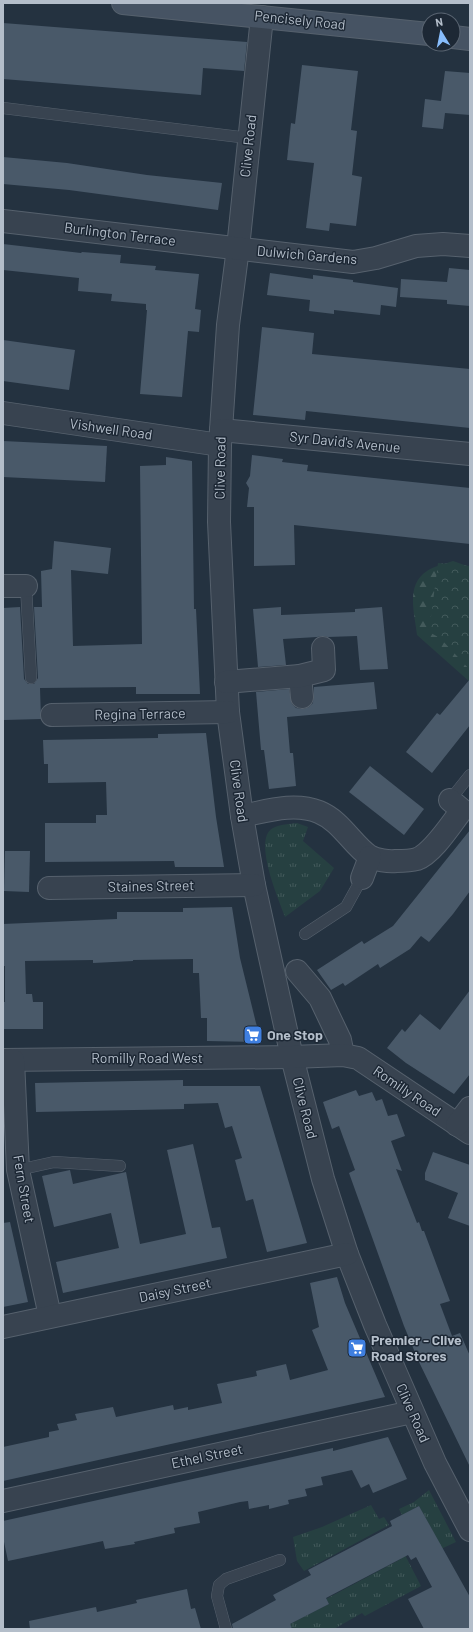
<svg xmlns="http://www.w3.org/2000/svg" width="473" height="1632" viewBox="0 0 473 1632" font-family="Barlow,sans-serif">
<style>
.grass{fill:url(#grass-tufts)}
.forest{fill:url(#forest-firs)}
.park{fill:url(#park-crowns)}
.building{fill:#495969}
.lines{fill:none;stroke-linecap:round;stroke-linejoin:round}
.service-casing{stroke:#56616d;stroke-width:12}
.minor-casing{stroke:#56616d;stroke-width:24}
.secondary-casing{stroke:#56616d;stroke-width:24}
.service{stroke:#384350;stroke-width:11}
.minor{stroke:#384350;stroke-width:22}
.secondary{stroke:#465363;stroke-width:22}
.labels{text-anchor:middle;stroke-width:3;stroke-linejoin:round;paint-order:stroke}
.street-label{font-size:14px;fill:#b4beca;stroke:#1d2835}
.poi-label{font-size:14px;font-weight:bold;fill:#b4beca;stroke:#1d2835;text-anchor:start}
</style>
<defs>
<pattern id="grass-tufts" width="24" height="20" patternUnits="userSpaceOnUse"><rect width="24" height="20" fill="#264041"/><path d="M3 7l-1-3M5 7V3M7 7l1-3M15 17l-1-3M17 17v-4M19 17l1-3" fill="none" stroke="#435a5b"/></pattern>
<pattern id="forest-firs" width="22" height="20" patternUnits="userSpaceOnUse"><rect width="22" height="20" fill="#264041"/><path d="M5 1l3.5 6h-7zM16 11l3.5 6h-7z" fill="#435a5b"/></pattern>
<pattern id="park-crowns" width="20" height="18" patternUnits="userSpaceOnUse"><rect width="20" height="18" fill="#264041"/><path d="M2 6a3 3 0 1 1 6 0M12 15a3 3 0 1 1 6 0" fill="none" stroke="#435a5b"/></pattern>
</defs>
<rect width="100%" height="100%" fill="#243240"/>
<!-- grass -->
<g class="grass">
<path d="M297,823L308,827L303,841L334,868L320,891L285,917C279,900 252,839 273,828C280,824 290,824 297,823Z"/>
<path d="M429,1490L456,1542L428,1555L440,1544L419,1506L402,1515L399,1509L414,1502Z"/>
<path d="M371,1505L379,1519L384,1517L389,1525L304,1571L297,1561L293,1537L322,1527Z"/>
<path d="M405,1555L421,1586L365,1616L362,1613L334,1629H292L290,1624L329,1604L326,1599L401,1559L400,1557Z"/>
</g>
<!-- forest -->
<path class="forest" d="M453,561L470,567V682L417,635C415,614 405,585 427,571C434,566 445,564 453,561Z"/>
<!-- park -->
<path class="park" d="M438,563L470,566V670L440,638L429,632Z"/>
<!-- building -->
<g class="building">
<path d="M3,23L247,42L244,71L203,68L201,95L3,79Z"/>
<path d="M302,65L358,71L351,130L357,131L352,175L362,177L356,226L330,223L329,231L306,228L314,163L287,160L291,123L295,124Z"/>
<path d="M445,71L470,73V115L445,113L443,129L422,127L425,99L441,101Z"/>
<path d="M3,157L67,163L147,175L222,183L218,210L69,190L3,184Z"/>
<path d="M3,244L81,253L82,252L121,255L120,263L156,266L155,270L199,274L195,309L201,310L199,332L188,331L182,397L140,394L147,310H146V304L111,301L112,294L78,291L79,278L3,270Z"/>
<path d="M449,268L470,270V306L447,304V300L400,297L401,279L447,282Z"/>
<path d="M270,273L313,279V275L353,280V282L398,288L396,307L381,305L380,315L334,310V314L309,311L310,300L267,295Z"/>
<path d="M262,327L314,333L312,354L470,369V428L306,411L305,420L253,415Z"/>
<path d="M3,340L75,350L69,390L3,381Z"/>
<path d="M3,441L107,446L105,482L3,477Z"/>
<path d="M252,455L283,459L282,462L308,465L307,471L470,488V544L294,525L295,565L254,566V507H247L249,488L246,483L250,476Z"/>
<path d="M166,457L192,461L194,609H196L200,694H136V687L40,688L41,719L4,720L3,608L20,607L24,679L28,684H34L38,678L34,607H42L41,571L52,569L54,541L111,548L108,574L71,570L73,646L142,644L140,466L166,465Z"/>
<path d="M281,607V615L355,612V609L382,607L388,669L360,670L357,636L328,637L322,636L317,637L283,639L286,665L258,667L253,609Z"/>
<path d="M470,679V725L432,773L406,752L437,713L440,715Z"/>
<path d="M374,682L377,709L287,717L290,753H293L296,786L269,789L264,750H261L256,692L289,689L292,704L296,708L303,709L309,707L313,703L314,687Z"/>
<path d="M206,733L216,817L224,867H175L174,861L45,862V823H96V815H107L106,782L48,783V764H44L43,740L158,738V734Z"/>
<path d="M370,766L424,809L404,835L349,792Z"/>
<path d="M470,830V891L453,914L429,942L421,936L410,949L380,968L378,964L345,986L343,983L331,990L317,970L362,941L364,944L393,926Z"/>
<path d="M5,851H30L29,892L4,891Z"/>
<path d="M232,907L240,958L256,1023L262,1042L207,1041V1018H201L199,973H193V959L133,960V961L93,963V960L25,961L26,994H32L33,1002H43V1029H3V1002H5V966H3V924L117,919V912H183V908Z"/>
<path d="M470,990V1074L454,1094L406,1063L387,1048L402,1029L405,1032L420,1014L440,1030Z"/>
<path d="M183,1080V1086H260L307,1243L267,1252L253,1199L246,1201L235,1160L242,1158L232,1126L225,1128L218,1103L184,1104V1109L36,1112L35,1083Z"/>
<path d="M356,1090L359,1096L372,1092L376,1101L382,1099L388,1116L397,1114L405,1136L391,1141L402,1171L396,1169L417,1223L419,1222L422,1231H424L450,1301L440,1304L452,1336L460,1333L470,1356V1467L419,1362L404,1326L349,1173L355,1170L339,1126L332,1129L323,1102Z"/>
<path d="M193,1144L212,1228L220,1227L227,1258L63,1293L56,1262L119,1248L111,1213L54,1227L42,1176L70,1170L73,1184L126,1172L140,1244L186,1234L167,1150Z"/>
<path d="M433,1152L470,1165V1226L448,1218L458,1193L425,1180V1173Z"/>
<path d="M10,1222L28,1302L3,1307V1223Z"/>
<path d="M337,1277L345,1303L385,1397L3,1481V1447L49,1437V1432L59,1430L57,1424L77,1420L75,1414L113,1407L116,1417L173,1405L174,1410L188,1407V1410L222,1403L217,1384L257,1376L256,1371L286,1364L290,1380L328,1370L312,1330L319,1327L310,1283Z"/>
<path d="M388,1437L407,1479L373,1493L369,1484L361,1488L352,1470L321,1477L323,1485L305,1489L307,1496L288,1500L289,1504L269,1509V1505L249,1509L248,1501L240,1502L198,1512L200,1523L174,1528L175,1533L134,1542L135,1544L105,1549L103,1541L8,1561L3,1537V1521L333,1448V1451Z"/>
<path d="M419,1506L470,1597V1629H424L408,1599L432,1587L416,1557L411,1560L408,1555L326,1598L329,1604L290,1624L292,1629H233L232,1624L276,1600L273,1595L311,1575L308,1570L392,1526L390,1521Z"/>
<path d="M187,1589L191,1609L195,1608L201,1629H30L29,1621L96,1607L97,1612L137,1603L136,1600Z"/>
</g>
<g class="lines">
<defs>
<g id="service">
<path d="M3,108L248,138"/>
<path d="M26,586L31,678"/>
<path d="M450,800L470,775"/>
<path d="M305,934L346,907L362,878"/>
<path d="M18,1170L54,1162L120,1166"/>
<path d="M226,1629L217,1596L219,1585L226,1579L280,1560"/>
</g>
<g id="minor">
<path d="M262,17L238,248L228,325L220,445L219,522L228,712L242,816L254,885L292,1057L323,1179L347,1254L375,1325L435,1463L470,1530"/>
<path d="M3,221L353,262L376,258L416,246L443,244L470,246"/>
<path d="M3,413L220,445"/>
<path d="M221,430L470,454"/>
<path d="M3,586H26"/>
<path d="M300,676L302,697"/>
<path d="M226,682L300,676L324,670L323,648"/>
<path d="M52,715L228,712"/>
<path d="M242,816C267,811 294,802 319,812C341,821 351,843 369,856C376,860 389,862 396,861C403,861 410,861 417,859C433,853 451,824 462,810L450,800"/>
<path d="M362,878L370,857"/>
<path d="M49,888L254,885"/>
<path d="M297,971L320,998L340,1040L343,1055"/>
<path d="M3,1060L292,1057L343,1055L358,1058L470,1133"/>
<path d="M13,1060L18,1170L50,1316"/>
<path d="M457,1125L470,1108"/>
<path d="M3,1327L347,1254"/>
<path d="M3,1501L412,1412"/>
</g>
<g id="secondary">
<path d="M123,3L429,34"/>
<path d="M453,37L470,39"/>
</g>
</defs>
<!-- service casing -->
<use href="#service" class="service-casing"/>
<!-- minor casing -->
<use href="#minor" class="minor-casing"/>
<!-- secondary casing -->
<use href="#secondary" class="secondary-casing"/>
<!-- service -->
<use href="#service" class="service"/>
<!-- minor -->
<use href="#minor" class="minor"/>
<!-- secondary -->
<use href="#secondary" class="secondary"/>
</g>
<!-- icons -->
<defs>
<symbol id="supermarket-square" viewBox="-11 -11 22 22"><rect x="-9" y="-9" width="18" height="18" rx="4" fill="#3f7fe0" stroke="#1d2835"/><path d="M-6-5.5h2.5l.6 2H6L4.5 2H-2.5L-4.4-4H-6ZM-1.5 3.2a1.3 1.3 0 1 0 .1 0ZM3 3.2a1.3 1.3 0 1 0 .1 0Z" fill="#fff"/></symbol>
</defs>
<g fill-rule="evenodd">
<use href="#supermarket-square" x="242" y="1024" width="22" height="22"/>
<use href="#supermarket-square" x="346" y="1337" width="22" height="22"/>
</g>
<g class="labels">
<!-- street labels -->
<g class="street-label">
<text transform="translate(300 20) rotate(6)" y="5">Pencisely Road</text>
<text transform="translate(248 146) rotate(-84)" y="5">Clive Road</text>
<text transform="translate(120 234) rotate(7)" y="5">Burlington Terrace</text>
<text transform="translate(307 255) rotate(5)" y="5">Dulwich Gardens</text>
<text transform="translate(111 429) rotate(8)" y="5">Vishwell Road</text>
<text transform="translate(345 442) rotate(6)" y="5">Syr David's Avenue</text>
<text transform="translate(220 468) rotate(-89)" y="5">Clive Road</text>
<text transform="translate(140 714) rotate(-1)" y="5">Regina Terrace</text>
<text transform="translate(239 791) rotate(82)" y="5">Clive Road</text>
<text transform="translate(151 886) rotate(-1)" y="5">Staines Street</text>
<text x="147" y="1063">Romilly Road West</text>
<text transform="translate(407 1091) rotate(34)" y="5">Romilly Road</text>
<text transform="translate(305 1108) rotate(76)" y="5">Clive Road</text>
<text transform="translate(24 1189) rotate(80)" y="5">Fern Street</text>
<text transform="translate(175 1290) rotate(-12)" y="5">Daisy Street</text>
<text transform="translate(413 1413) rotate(66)" y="5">Clive Road</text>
<text transform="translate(207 1456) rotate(-12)" y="5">Ethel Street</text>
</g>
<!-- poi labels -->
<g class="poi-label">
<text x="267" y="1040">One Stop</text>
<text x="371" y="1345">Premier - Clive<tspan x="371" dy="16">Road Stores</tspan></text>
</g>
</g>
<!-- border -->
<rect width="473" height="1632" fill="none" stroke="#b4beca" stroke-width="8"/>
<!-- north arrow -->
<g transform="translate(441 32) rotate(350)"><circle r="19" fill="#1d2835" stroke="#596471"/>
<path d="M0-3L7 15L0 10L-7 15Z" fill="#88bdfc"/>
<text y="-6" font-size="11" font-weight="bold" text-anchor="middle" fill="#b4beca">N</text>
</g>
</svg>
